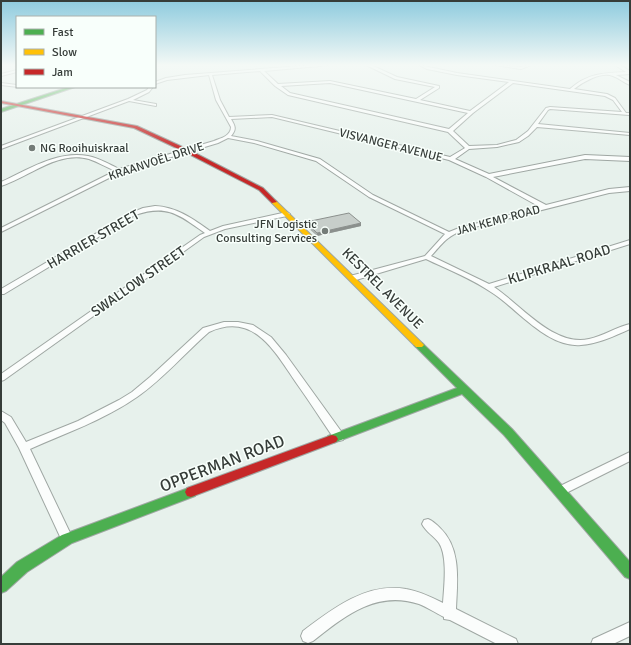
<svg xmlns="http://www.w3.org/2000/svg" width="631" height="645" viewBox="0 0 631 645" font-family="Signika,sans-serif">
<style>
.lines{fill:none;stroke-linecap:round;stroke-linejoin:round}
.street-casing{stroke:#9fa7a3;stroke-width:2}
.fast-casing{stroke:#9fa7a3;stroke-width:2}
.slow-casing{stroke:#9fa7a3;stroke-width:2}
.jam-casing{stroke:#9fa7a3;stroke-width:2}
.street{fill:#fbfdfc;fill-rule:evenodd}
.fast{fill:#4caf50;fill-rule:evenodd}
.slow{fill:#ffc107;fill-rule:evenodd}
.jam{fill:#c62828;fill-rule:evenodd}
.wall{fill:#abb1ae}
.shaded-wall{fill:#8b908d}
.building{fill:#c7ceca;stroke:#8b908d}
.poi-dot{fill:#747c78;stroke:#f8fffb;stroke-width:1.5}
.labels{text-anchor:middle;stroke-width:3;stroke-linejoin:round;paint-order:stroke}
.far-street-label{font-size:12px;fill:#363d39;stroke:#f8fffb}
.far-poi-label{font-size:12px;fill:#363d39;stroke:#f8fffb;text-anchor:start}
.street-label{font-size:14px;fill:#363d39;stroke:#f8fffb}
.near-street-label{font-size:17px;fill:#363d39;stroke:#f8fffb}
</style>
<rect width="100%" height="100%" fill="#e7f1ec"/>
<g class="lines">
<defs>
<g id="street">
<path d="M313,65H330L264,71L278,84L330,81L416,99L435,87L395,79L366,65H371L397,77L439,86V88L420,100L470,111L509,82L457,75L427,69L419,65L457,73L570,89C588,73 604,73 626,72L615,65H620L630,71V74L616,75L630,82V85C624,83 619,78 613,76C601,71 583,82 574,89L607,94L615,98L626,113H629V115L550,109L548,110L538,124L630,133V135L537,127L528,136L519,142L497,147L469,149L455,159L489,174L585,155L630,157V161L585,159L493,177L546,205L609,189L630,187V191L609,193L463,230C446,237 443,243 431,256L489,284L630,240V244L494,287C521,305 554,347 589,339C604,336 616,327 630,324V329C614,336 598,344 581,345C548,348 519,311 494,294C473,279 449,270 426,259L356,280H350L349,278L350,276L425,256L445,234L369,197L316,161L254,143L228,138L218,143L121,172L1,232V228L115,171C106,167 98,162 89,159C58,150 29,177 1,186V182C27,170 58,150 88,156C99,158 109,164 119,169L214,141C221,138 231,136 231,127L216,100L209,75L167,80L155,84V82L166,78L185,75ZM260,71L275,86L288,95L448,132L465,148L450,157L272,115L229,117L220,100L212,75ZM330,83L468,113L449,129L290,93L281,86ZM513,83L605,96L613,100L622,112L550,107L546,108L528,131L516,140L497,145L469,146L453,131L473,113ZM272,117L449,160L486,177L540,207L459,228L449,232L373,195L320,159L257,141L231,136C237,129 235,126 231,119Z"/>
<path d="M495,65L521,67L531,65L521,69Z"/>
<path d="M17,70V72L1,76V74Z"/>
<path d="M1,83L17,85L18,87L1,85Z"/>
<path d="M149,87H153L149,92L133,100L156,104V106L129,101L1,149V146L128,99L147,90Z"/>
<path d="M155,206C177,207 193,219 210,231L223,226L287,212L290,214L287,216L225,229L204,237L4,380L1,381V374L200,235L205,233C179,215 168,204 135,215L4,294H1V289L131,213L143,208Z"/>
<path d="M224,322H238L253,325L271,337L286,355L343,434L344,437L343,440L339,441L335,440C322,421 310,402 297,384C275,352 254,311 209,332C185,353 163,379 137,397C104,420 66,433 30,449L73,539L71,543L67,544L63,543L19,448L5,423L1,420V411L11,417L26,442L78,421L119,400L132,392L150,377L203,328Z"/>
<path d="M630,452V461L560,496L556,494L554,491L556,488Z"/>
<path d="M428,519C433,521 437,525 440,528C462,549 457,582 456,609L516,639L518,644H497L450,620L444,619V617C436,613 427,607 419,604C376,590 345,616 313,641L308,643L303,641L301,636L303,631C332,609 367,582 406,589C419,591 431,597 443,603C444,587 448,557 439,543C434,536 426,532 422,524L424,520Z"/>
<path d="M630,622V636L613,644H591L593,639Z"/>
</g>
<g id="fast">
<path d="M69,87H75L1,112V109Z"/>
<path d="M419,342L422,343L512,429L630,562V579L625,577L504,435L462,394L336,442L332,443L328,442L326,439L328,436L457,388L414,345Z"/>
<path d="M191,487L195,488L197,492L195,496L72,543L27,572L6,591L1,593V577L17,562L62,535Z"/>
</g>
<path id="slow" d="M274,200L276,201L422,343L424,345L422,347H416L272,203V201Z"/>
<g id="jam">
<path d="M1,101L137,126L189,150L263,188L277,202L272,203L259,190L185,152L134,128L1,103Z"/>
<path d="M332,435L336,436L338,439L336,442L191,497L187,496L185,492L187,488Z"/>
</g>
</defs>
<!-- street casing -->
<use href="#street" class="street-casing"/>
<!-- fast casing -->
<use href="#fast" class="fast-casing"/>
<!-- slow casing -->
<use href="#slow" class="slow-casing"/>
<!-- jam casing -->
<use href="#jam" class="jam-casing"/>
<!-- street -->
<use href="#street" class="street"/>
<!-- fast -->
<use href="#fast" class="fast"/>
<!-- slow -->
<use href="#slow" class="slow"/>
<!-- jam -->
<use href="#jam" class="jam"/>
</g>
<!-- wall -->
<path class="wall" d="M306,222L361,223V226L317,236L306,226Z"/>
<!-- shaded-wall -->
<path class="shaded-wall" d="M361,223V226L317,236V233Z"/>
<!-- building -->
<path class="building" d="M349,213L361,223L317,233L306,222Z"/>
<!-- sky -->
<linearGradient id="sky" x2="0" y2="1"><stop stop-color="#8ecbde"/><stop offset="0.42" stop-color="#f4f9f6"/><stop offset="1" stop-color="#f4f9f6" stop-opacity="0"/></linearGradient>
<rect width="631" height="155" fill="url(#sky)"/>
<!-- markers -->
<g class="poi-dot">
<circle cx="32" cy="148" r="4"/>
<circle cx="325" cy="231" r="4"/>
</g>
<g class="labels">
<!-- far-street labels -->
<g class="far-street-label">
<text transform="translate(391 145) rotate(14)" y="4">VISVANGER AVENUE</text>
<text transform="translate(156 161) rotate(-18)" y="4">KRAANVOËL DRIVE</text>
<text transform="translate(498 220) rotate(-15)" y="4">JAN KEMP ROAD</text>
</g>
<!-- far-poi labels -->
<g class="far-poi-label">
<text x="40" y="152">NG Rooihuiskraal</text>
<text x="317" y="228" text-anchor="end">JFN Logistic<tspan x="317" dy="14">Consulting Services</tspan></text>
</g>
<!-- street labels -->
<g class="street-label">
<text transform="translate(93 239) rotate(-30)" y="5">HARRIER STREET</text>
<text transform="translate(559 264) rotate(-17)" y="5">KLIPKRAAL ROAD</text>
<text transform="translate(138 281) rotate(-35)" y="5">SWALLOW STREET</text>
<text transform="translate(383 288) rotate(45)" y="5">KESTREL AVENUE</text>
</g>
<!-- near-street labels -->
<g class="near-street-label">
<text transform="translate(222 463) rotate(-21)" y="6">OPPERMAN ROAD</text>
</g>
</g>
<!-- border -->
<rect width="631" height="645" fill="none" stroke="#363d39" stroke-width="4"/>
<!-- legend -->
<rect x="16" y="16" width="140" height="72" fill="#f8fffb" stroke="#aab1ad"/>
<rect x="24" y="29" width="20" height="6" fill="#4caf50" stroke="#aab1ad"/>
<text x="52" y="36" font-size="12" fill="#363d39">Fast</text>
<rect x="24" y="49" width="20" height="6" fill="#ffc107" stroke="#aab1ad"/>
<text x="52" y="56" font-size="12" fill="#363d39">Slow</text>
<rect x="24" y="69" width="20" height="6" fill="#c62828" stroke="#aab1ad"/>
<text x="52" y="76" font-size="12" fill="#363d39">Jam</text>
</svg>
